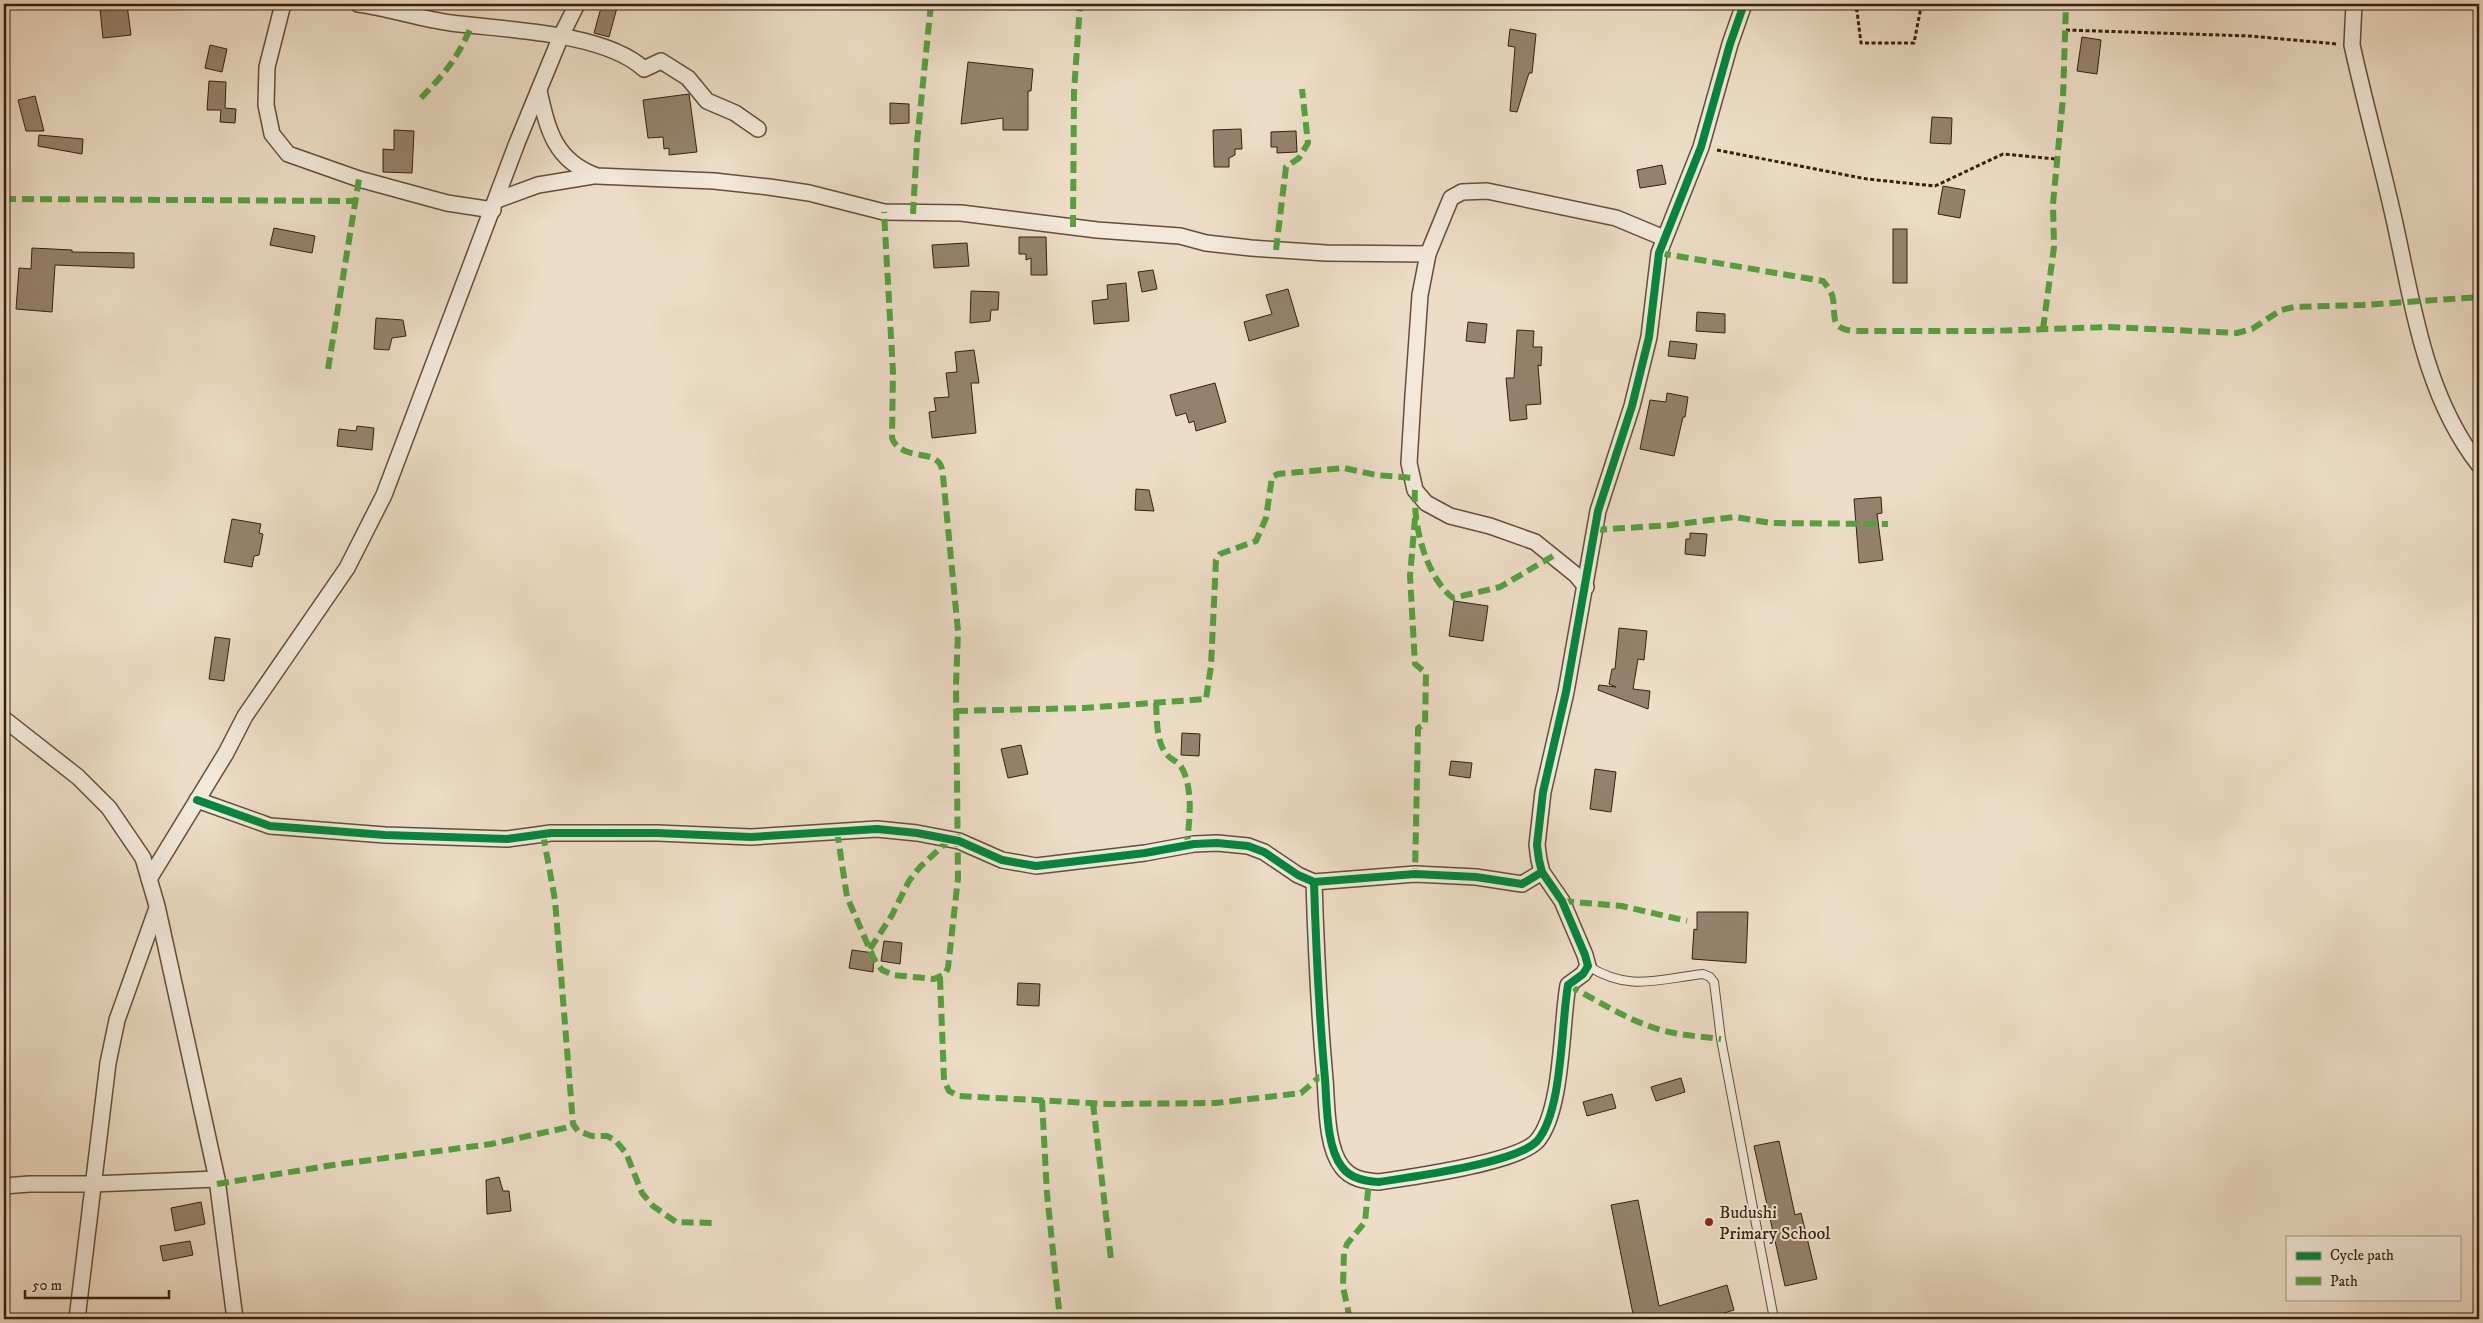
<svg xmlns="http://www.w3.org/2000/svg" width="2483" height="1323" viewBox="0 0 2483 1323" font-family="'IM FELL DW Pica',serif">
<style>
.building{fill:#95826d;stroke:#361f0d}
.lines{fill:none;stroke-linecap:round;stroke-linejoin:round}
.service-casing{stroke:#644e3b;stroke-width:10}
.minor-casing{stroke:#644e3b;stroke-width:18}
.path{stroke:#361f0d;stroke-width:3;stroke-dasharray:4 2.5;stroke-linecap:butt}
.service{stroke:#f3e9da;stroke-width:8}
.minor{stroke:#f3e9da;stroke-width:15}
.quiet{stroke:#53a23e;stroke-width:6;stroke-dasharray:12 6;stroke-linecap:butt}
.cycleway-casing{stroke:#f3e9da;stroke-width:11}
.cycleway{stroke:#00873e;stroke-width:8}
.poi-dot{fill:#8f2418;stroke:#f3e9da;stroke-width:2}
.labels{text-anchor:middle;stroke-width:4;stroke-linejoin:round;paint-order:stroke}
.poi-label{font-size:18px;fill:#361f0d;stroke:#f3e9da;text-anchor:start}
</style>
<rect width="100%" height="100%" fill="#edddc6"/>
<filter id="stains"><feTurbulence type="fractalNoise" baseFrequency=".004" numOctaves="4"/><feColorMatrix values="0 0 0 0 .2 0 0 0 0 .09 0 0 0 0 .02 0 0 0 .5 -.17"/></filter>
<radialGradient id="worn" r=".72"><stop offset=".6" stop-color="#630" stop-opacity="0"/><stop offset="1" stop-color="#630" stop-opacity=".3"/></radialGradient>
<!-- building -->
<g class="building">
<path d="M602,4H618L609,37L594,33Z"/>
<path d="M127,5L131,35L103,38L100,9Z"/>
<path d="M1510,29L1536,34L1532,73H1529L1517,112L1510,111L1515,47L1508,46Z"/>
<path d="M2082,37L2101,40L2097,74L2077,71Z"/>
<path d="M210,45L227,49L222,72L205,68Z"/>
<path d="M968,62L1033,69L1031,91H1028V130H1003V118L961,124Z"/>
<path d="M209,81L226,82L225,108L236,109L235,123L220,122L221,110H207Z"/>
<path d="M689,94L697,152L669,155V148L664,149L663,137L648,138L643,100Z"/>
<path d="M35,96L44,131H26L18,100Z"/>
<path d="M890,103L909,104V123L890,124Z"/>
<path d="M1932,117L1952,118L1951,144L1930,143Z"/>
<path d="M1241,129L1242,149H1235V155L1229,158V167H1214L1213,130Z"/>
<path d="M394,130L414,131L412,173L383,172V149L394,150Z"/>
<path d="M1296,131L1297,152L1277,153V147H1271V132Z"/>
<path d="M39,135L83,139L82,154L38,146Z"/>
<path d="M1662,165L1666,184L1640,188L1637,170Z"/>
<path d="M1943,186L1965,190L1960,218L1938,214Z"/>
<path d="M274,228L315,236L312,253L270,245Z"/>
<rect x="1893" y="229" width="14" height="54"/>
<path d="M1019,237H1046L1047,275H1031V258L1026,260V254H1019Z"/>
<path d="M967,243L969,266L934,268L932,245Z"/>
<path d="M32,248L72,250V252L134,253V268L55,265L52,312L16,309L19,268L31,269Z"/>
<path d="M1153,270L1157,289L1142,292L1138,272Z"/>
<path d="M1126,283L1129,321L1094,324L1092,301L1108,299L1107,285Z"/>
<path d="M1288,289L1299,326L1249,341L1244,322L1272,314L1266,295Z"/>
<path d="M971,291L999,292L998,310H991L990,321L970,323Z"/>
<path d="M1697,312L1725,314V333L1696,331Z"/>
<path d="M376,318L403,320L406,336L392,338L389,350L374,349Z"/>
<path d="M1468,322L1487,324L1485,343L1466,341Z"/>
<path d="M1517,330L1534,331L1533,347H1542L1541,366L1538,365L1541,404L1526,405L1527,419L1510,421L1506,378H1514Z"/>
<path d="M1670,341L1697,344L1695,359L1668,356Z"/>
<path d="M974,350L979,383H971L976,433L932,438L929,412L936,411L934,398L949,397L946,373L957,372L955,352Z"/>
<path d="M1215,383L1226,422L1196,431L1194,421L1189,423L1186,413L1176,416L1170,395Z"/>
<path d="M1667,393L1688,397L1685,417H1683L1674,456L1640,449L1650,400L1666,402Z"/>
<path d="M357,426L374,428L372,450L337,446L339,429L356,431Z"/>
<path d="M1136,489L1149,490L1154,511L1135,510Z"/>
<path d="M1881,497L1882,513L1877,514L1883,560L1859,563L1854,499Z"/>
<path d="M232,519L261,524L259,533L263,534L259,555L254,556L252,567L224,562Z"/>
<path d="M1690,533L1707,534L1705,556L1685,554L1686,539H1690Z"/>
<path d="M1454,601L1488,606L1483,641L1449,636Z"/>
<path d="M1619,628L1647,631L1644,660L1638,659L1633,689L1650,691L1648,709L1598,690L1599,685L1616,687L1609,684L1612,669H1615Z"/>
<path d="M215,637L230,639L224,681L209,679Z"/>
<path d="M1182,733L1200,734L1199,756L1181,755Z"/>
<path d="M1021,745L1028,774L1008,778L1001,749Z"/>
<path d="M1451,761L1472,763L1470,778L1449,775Z"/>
<path d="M1595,769L1616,772L1611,812L1590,809Z"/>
<path d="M1697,912H1748L1746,963L1692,959L1694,929L1697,930Z"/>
<path d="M884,941L902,943L900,964L881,961Z"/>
<path d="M852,950L874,953L873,972L849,968Z"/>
<path d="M1018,983L1040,984L1039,1006L1017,1005Z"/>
<path d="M1681,1078L1685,1092L1656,1101L1651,1087Z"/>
<path d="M1612,1094L1616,1108L1587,1116L1583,1102Z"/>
<path d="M1779,1141L1795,1215L1801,1213L1817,1279L1785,1286L1754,1146Z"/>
<path d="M499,1177L503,1191H509L511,1211L487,1214L486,1180Z"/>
<path d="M1638,1200L1659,1306L1727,1285L1734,1310L1705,1319H1628L1627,1316L1633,1314L1611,1205Z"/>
<path d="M201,1202L205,1224L175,1231L171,1208Z"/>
<path d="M190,1241L193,1255L163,1261L160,1246Z"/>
</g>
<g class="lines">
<defs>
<path id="service" d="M1588,966C1629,992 1658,979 1703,974L1710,977L1714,982L1721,1039L1774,1319"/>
<g id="minor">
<path d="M283,4L267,67L266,105L272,134L288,154L359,179L447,203L493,210"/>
<path d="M358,4C389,8 420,19 451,23C505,30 604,32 644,69L661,61L688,78L707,101L735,113L758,129"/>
<path d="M2354,4L2352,45C2365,104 2381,161 2394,219C2413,304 2424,394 2479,465"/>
<path d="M539,91C548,131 555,161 597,176L714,181L769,187L809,193L884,212L961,213L1097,230L1180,236L1206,243L1251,248L1326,253L1428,254"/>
<path d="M497,200L538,185L593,176"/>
<path d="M1586,587L1576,575L1535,542L1490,526L1450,516L1426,503L1415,490L1409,463L1413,396L1420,295L1428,254L1451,198L1462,192L1487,191L1616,218L1664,238"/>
<path d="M4,719L78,777L109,808L143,858L157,906L217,1179L235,1319"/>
<path d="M197,800L270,826L385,835L507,839L551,833H657L751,837L877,829L917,833L959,841L1002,860L1036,866L1145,853L1194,844L1217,843L1248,846L1264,852L1298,875L1314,882L1415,874L1476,877L1522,884L1542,872"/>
<path d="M149,879L226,753L245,716L347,568L384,495L517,143L561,36L577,4"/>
<path d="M1314,882C1316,947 1319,1013 1325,1079C1327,1104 1326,1147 1342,1167C1351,1179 1365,1181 1379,1182C1411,1177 1517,1163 1537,1141C1563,1111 1561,1024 1568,985L1583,974L1588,966L1585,955L1562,901L1542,872L1539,860L1537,845L1543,792L1566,692L1598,511L1632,406L1649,337L1659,253L1701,147L1730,44L1744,4"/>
<path d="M4,1186L29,1184H92L217,1179"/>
<path d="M77,1319L108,1063L117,1020L157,908"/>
</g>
</defs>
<!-- service casing -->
<use href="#service" class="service-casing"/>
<!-- minor casing -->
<use href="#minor" class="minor-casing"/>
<!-- path -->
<g class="path">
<path d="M1851,4L1857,11L1861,43H1914L1920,12L1923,4"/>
<path d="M2066,30L2250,36L2337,44"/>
<path d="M1717,150L1867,179L1935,186L2003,154L2056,159"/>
</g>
<!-- service -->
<use href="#service" class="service"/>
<!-- minor -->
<use href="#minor" class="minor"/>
<!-- quiet -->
<g class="quiet">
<path d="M421,98C446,72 457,59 472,25"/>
<path d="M4,199L357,201"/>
<path d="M913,214L917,142L931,4"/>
<path d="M1073,227L1074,92L1080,4"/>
<path d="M1276,250L1286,167L1299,158L1308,143L1302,89"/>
<path d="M1659,253L1823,281C1827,286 1832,292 1833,299C1836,316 1829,328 1853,331H1989L2109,327L2237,333L2252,329L2281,310L2294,307L2363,305L2479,297"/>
<path d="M2043,329L2054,247L2053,204L2063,98L2066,4"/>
<path d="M328,369L359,179"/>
<path d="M1415,490C1413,524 1425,576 1453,598L1500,587L1553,556"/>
<path d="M1415,518L1410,576L1415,664L1426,673L1425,724L1418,728L1415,874"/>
<path d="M1595,530L1671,525L1735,517L1771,523L1888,524"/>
<path d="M1156,703C1157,717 1156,740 1165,752C1172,763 1179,758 1185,775C1193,798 1189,821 1187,845"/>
<path d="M956,711L1084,708L1206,699L1211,666L1216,560L1220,554L1256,541L1266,518L1272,477L1278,474L1344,468L1376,475L1412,478"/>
<path d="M837,831L847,897L874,959L882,970L893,975L934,979L945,974L948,968L958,878L956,686L958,631L943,476C943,473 942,467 940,464C931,450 900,460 892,438L893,372L884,212"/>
<path d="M543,834L555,900L573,1124L578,1131L592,1136H607L615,1140L626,1153L642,1193L653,1206L676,1222L715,1223"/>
<path d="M1562,901L1622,906L1687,921"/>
<path d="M870,949L892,915L909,881L920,867L949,840"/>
<path d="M940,978L944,1080L949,1091L959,1096L1109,1104L1216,1103L1301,1093L1324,1073"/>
<path d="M1568,985C1602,1003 1636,1026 1674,1033C1689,1036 1705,1037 1721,1039"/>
<path d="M1042,1100L1047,1194L1060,1319"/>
<path d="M1093,1103L1111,1259"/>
<path d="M217,1184L333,1165L491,1144L574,1126"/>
<path d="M1350,1319L1343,1287L1344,1252L1347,1244L1365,1222L1369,1181"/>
</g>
<defs>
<g id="cycleway">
<path d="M197,800L270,826L385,835L507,839L551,833H657L751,837L877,829L917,833L959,841L1002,860L1036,866L1145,853L1194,844L1217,843L1248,846L1264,852L1298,875L1314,882L1415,874L1476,877L1522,884L1542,872"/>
<path d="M1314,882C1316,947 1319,1013 1325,1079C1327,1104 1326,1147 1342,1167C1351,1179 1365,1181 1379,1182C1411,1177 1517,1163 1537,1141C1563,1111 1561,1024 1568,985L1583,974L1588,966L1585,955L1562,901L1542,872L1539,860L1537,845L1543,792L1566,692L1598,511L1632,406L1649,337L1659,253L1701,147L1730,44L1744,4"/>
</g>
</defs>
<!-- cycleway casing -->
<use href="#cycleway" class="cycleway-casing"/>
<!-- cycleway -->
<use href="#cycleway" class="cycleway"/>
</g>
<!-- markers -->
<circle class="poi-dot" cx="1709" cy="1222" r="5"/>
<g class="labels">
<!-- poi labels -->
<g class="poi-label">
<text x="1719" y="1218">Budushi<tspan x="1719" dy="21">Primary School</tspan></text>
</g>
</g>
<!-- margin -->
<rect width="2483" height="1323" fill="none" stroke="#edddc6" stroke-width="20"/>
<rect x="5" y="5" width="2473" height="1313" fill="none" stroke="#361f0d" stroke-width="2.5"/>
<rect x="10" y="10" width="2463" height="1303" fill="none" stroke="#361f0d"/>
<!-- legend -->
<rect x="2286" y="1236" width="175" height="65" fill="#f3e9da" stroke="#a79888"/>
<rect x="2296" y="1252" width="25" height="8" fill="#00873e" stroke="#a79888"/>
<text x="2330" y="1260" font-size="15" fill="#361f0d">Cycle path</text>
<rect x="2296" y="1277" width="25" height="8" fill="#53a23e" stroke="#a79888"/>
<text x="2330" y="1286" font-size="15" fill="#361f0d">Path</text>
<!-- scale -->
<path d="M25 1290v8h144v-8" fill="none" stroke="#361f0d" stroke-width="2.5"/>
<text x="32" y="1290" font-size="15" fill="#361f0d" stroke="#f3e9da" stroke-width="4" paint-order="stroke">50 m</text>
<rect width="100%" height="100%" filter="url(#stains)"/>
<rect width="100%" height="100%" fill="url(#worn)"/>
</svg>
